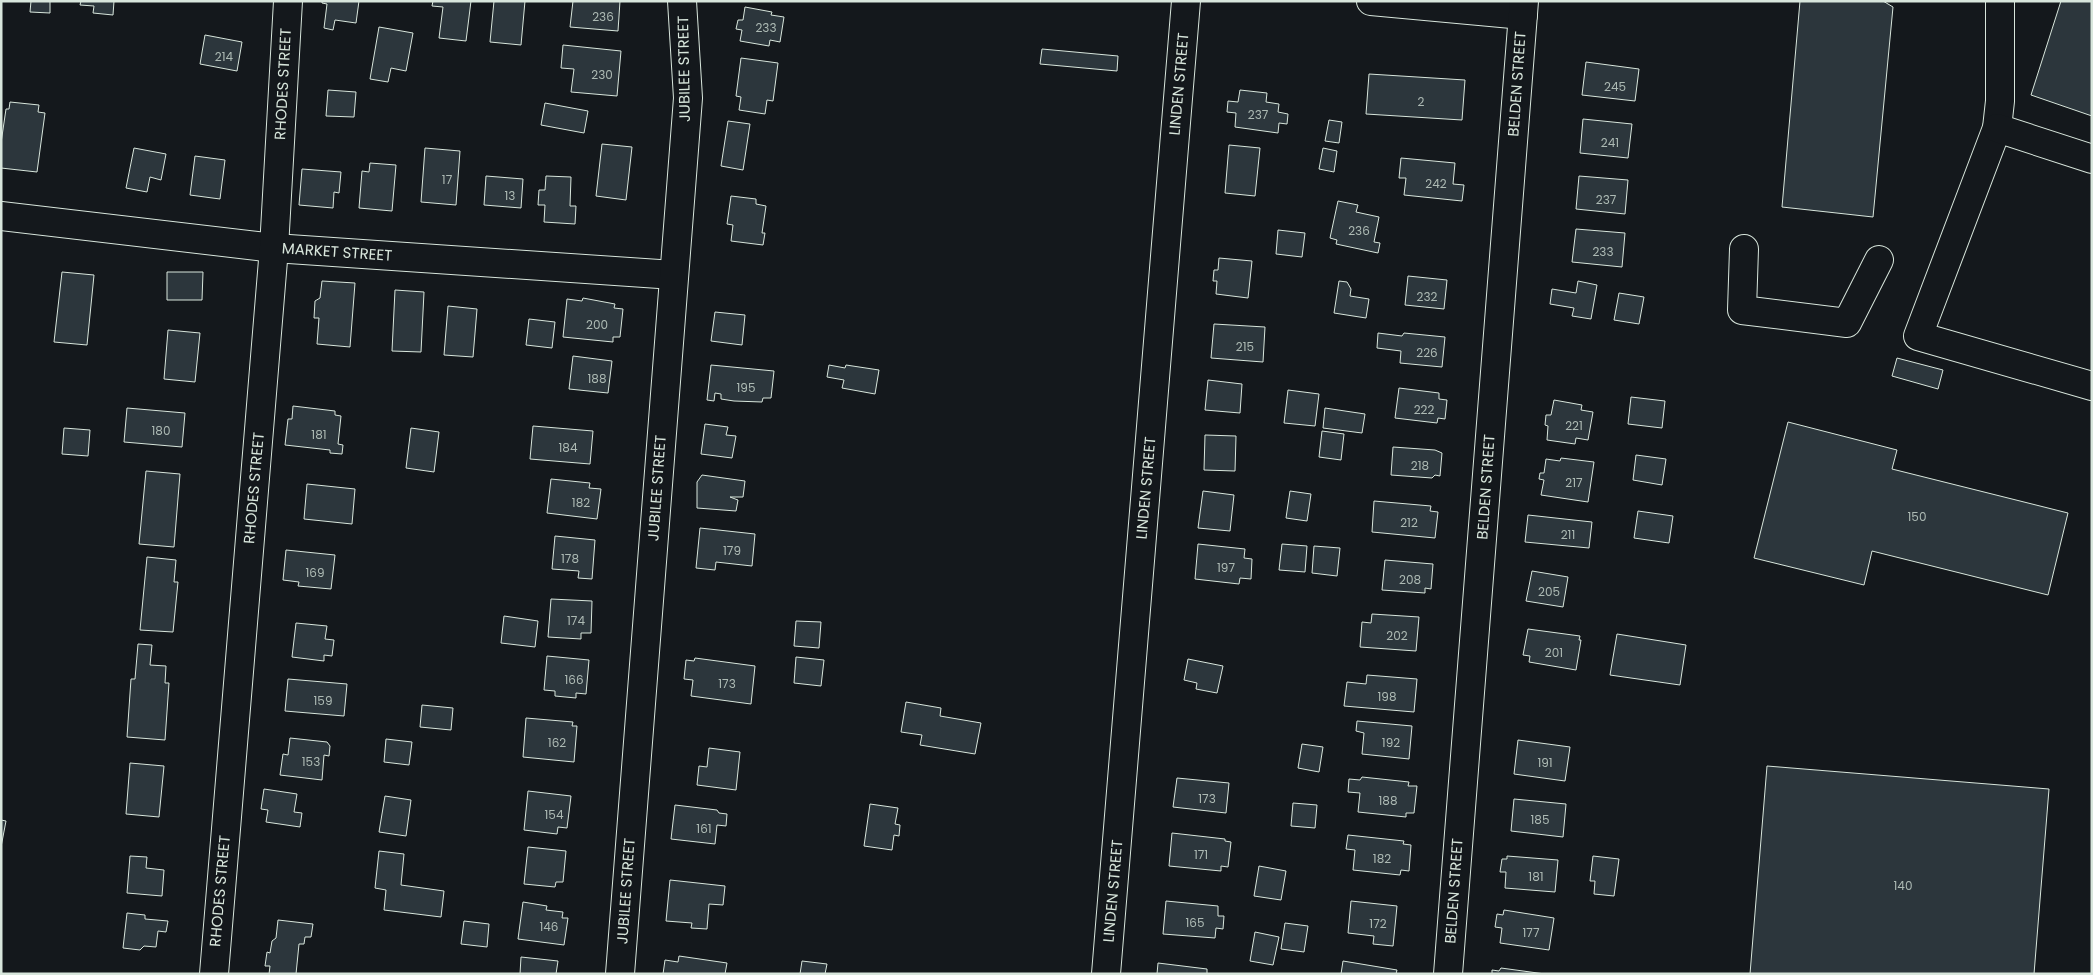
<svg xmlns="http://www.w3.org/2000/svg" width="2093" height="975" viewBox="0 0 2093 975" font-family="Poppins,sans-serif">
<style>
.building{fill:#2c363c;stroke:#d8e6dc}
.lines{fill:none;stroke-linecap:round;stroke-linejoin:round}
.minor-casing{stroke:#d8e6dc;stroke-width:30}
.minor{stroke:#14181c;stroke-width:28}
.labels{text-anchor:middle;stroke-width:4;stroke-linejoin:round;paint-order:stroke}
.number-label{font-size:12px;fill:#adbab4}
.street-label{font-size:15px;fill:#d8e6dc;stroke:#14181c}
</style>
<rect width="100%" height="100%" fill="#14181c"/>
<!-- building -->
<g class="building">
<path d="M31,1H50V13L30,12Z"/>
<path d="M81,1H114L113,15L93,13L94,6L80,5Z"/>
<path d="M322,1H359L356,23L335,20L333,30L324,28L327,4L322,3Z"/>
<path d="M433,1H471L466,41L439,38L443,7L432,6Z"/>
<path d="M494,1H525L521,45L490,42Z"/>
<path d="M573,1H620L618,31L570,27Z"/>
<path d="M1800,1H1883L1893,7L1873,217L1782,207Z"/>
<path d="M2061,1H2092V116L2031,95Z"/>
<path d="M745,7L772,12L771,15L784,17L780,42L770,40L769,46L740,41L742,30L736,29L738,20H743Z"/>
<path d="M379,27L413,33L406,71L391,68L388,82L370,79Z"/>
<path d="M205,35L242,42L237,71L200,64Z"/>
<path d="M563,45L621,51L617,96L571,92L574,69L561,68Z"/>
<path d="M1042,49L1118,56L1117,71L1040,64Z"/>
<path d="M741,58L778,63L773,101L767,100L765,114L739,110L741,97L736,96Z"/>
<path d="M1586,62L1639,69L1635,101L1582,95Z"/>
<path d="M1369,74L1465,80L1462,120L1366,114Z"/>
<path d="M328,90L356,92L354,117L326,116Z"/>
<path d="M1240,90L1267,93L1266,102L1279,104L1278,112L1288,114L1287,124L1279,123L1278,133L1235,127L1236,113L1227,112L1228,101L1238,102Z"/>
<path d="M10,102L39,105L38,112L45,113L37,172L1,168V143L6,109H9Z"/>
<path d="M545,103L588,111L584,133L541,125Z"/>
<path d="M1583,119L1632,124L1628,158L1580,153Z"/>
<path d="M1329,120L1342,122L1339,143L1325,141Z"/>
<path d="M728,121L750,124L743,170L721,166Z"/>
<path d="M602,144L632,147L626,200L596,196Z"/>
<path d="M1229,145L1260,148L1255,196L1225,193Z"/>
<path d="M134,148L166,154L161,180L150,177L147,192L126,188Z"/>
<path d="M425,148L460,151L456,205L421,202Z"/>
<path d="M1323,148L1337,151L1334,172L1319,169Z"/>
<path d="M195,156L225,160L220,199L190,195Z"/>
<path d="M1401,158L1455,163L1453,184L1464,185L1462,201L1404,195L1406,178H1399Z"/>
<path d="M370,163L396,165L392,211L359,208L362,171L369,172Z"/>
<path d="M302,169L341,172L339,193L334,192L333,208L299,205Z"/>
<path d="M486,176L523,179L521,208L484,205Z"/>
<path d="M546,176L571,177L570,206H576L575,224L544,222L545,205H538L539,190H545Z"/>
<path d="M1579,176L1628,180L1625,214L1576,209Z"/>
<path d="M731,196L756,199V204L766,206L762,233H765L763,245L731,241L733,225L727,224Z"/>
<path d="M1338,201L1358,205L1356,212L1379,217L1374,242L1380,243L1378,253L1336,244L1337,240L1330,238Z"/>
<path d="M1576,229L1625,233L1622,267L1572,262Z"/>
<path d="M1278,230L1305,233L1302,257L1276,254Z"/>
<path d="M1219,258L1252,261L1248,298L1216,294L1217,281H1213L1214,270H1218Z"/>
<path d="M62,272L94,275L87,345L54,342Z"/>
<path d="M167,272H203L202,300H167Z"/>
<path d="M1408,276L1447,280L1444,309L1405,305Z"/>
<path d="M322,281L355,283L350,347L317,344L319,318H314L315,301L320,298Z"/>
<path d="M1339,281L1347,282L1351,289L1350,296L1369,299L1366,318L1334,313Z"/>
<path d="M1578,281L1597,285L1591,319L1572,316L1574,308L1550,304L1552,289L1576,293Z"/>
<path d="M395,290L424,292L421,352L392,351Z"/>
<path d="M1619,293L1644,297L1639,324L1614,320Z"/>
<path d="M583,298L615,304L614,308L623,309L620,337H613V342L563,337L567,299L582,301Z"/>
<path d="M448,306L477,309L473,357L444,355Z"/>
<path d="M715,312L745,315L742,345L711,341Z"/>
<path d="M529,319L555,322L552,348L526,345Z"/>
<path d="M1214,324L1265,327L1263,362L1211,358Z"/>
<path d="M168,330L200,333L195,382L164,379Z"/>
<path d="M1378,333L1402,336L1404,333L1445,337L1442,367L1400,363L1401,351L1377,348Z"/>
<path d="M573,356L612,361L608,393L569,389Z"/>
<path d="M1897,358L1943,370L1938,389L1892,376Z"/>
<path d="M711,365L774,371L771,398H763L762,402L734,401L721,399V394L715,393L714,401L707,400Z"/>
<path d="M829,365L845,368L846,365L879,370L875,394L842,388L844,380L827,377Z"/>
<path d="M1208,380L1242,384L1240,413L1205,410Z"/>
<path d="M1399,388L1439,393V399L1447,400L1445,419L1438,418L1437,423L1395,418Z"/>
<path d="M1288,390L1319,394L1315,426L1284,423Z"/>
<path d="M1631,397L1665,401L1662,428L1628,424Z"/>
<path d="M1554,400L1582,405L1581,410L1593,412L1588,440L1576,438L1575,444L1547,440L1548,426L1545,425L1546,415H1551Z"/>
<path d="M293,406L335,411V415L341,416L338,444L343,445L342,454L330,453V450L285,445L288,419H292Z"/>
<path d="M127,408L185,413L182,447L124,442Z"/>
<path d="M1325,408L1365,414L1362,433L1323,428Z"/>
<path d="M1788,422L1897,450L1892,469L2068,513L2048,595L1872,551L1864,585L1754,558Z"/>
<path d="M705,424L728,427L726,435L736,436L732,458L701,454Z"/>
<path d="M533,426L593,431L590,464L530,459Z"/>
<path d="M64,428L90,430L88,456L62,454Z"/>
<path d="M411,428L439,432L434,472L406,468Z"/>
<path d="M1322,431L1344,434L1341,460L1319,457Z"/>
<path d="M1205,435L1236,436L1235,471L1204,470Z"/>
<path d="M1393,447L1435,450L1442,453L1440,476L1435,475L1432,478L1391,475Z"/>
<path d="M1636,455L1666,459L1662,485L1633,480Z"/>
<path d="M1561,458L1594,462L1588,502L1541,495L1544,480L1539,479L1540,473H1544L1546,459L1560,461Z"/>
<path d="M146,471L180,474L174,547L139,544Z"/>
<path d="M702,475L745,481L743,497H730L738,500L736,511L697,508V482Z"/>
<path d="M551,479L590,483L589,488L601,489L597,519L547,513Z"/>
<path d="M307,484L355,489L352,524L304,519Z"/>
<path d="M1203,491L1234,495L1230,531L1198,528Z"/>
<path d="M1290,491L1311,494L1307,521L1286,518Z"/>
<path d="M1374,501L1431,506L1430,511L1438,512L1435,538L1372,532Z"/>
<path d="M1638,511L1673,516L1669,543L1634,538Z"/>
<path d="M1528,515L1592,522L1589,548L1525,542Z"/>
<path d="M700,528L755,534L752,566L716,562L715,570L696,568Z"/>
<path d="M555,536L595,540L592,579L578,578L579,571L552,569Z"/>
<path d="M1198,544L1245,549L1244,558L1252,559L1251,579L1240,578L1239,584L1195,579Z"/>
<path d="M1282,544L1307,546L1305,572L1279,570Z"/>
<path d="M1314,546L1340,548L1337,576L1312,573Z"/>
<path d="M286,550L335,555L331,589L298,586L299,582L283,580Z"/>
<path d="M147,557L176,560L174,582H178L173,632L140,630Z"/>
<path d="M1385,560L1433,564L1431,589L1425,588V593L1382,590Z"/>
<path d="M1532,571L1568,577L1563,607L1526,601Z"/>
<path d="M551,599L592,601L591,633H581V639L548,637Z"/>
<path d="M1372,614L1419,617L1416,651L1360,647L1362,622L1371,623Z"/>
<path d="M504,616L538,621L535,647L501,643Z"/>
<path d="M796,621L821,622L819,648L794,646Z"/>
<path d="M296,623L327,626L325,639L334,640L332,656L324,655V661L292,657Z"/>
<path d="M1528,629L1580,636L1579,640H1581L1576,670L1529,662L1530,656L1523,655Z"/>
<path d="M1617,634L1686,645L1680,685L1610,675Z"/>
<path d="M138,644L152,645L150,665L166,666L165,683H169L165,740L127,737L131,679H135Z"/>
<path d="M547,656L589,660L586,694L576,693V698L555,696V691L544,690Z"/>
<path d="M796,657L824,660L821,686L794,683Z"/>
<path d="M695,658L755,666L751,704L691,696L693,680L684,679L686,660L694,661Z"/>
<path d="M1188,659L1223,666L1217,693L1196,689L1197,683L1184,680Z"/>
<path d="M1367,675L1417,679L1414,712L1344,706L1347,682L1366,684Z"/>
<path d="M288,679L347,684L344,716L285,711Z"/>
<path d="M906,702L941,708L940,716L981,723L975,754L920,745L922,735L901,732Z"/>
<path d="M422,705L453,708L451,730L420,727Z"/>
<path d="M526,718L573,722L572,726H577L574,762L523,757Z"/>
<path d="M1357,721L1412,726L1409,759L1362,754L1364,733L1356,731Z"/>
<path d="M290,738L327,742L330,746L329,756L324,755L322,780L280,775L283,754L288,755Z"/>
<path d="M386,739L412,742L409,765L384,762Z"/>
<path d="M1518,740L1570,747L1565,781L1514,774Z"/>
<path d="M1302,744L1323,747L1319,772L1298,768Z"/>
<path d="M709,748L740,752L736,790L697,785L699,766L707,767Z"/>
<path d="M130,763L164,766L159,817L126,814Z"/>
<path d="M1767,766L2049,789L2034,974H1750Z"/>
<path d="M1362,777L1409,782L1408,786H1417L1414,813H1406V817L1358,812L1360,793L1348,792L1349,779L1360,780Z"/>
<path d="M1177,778L1229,783L1226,813L1173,807Z"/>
<path d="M264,789L297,794L294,812L302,813L300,827L266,822L268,810L261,809Z"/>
<path d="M528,791L571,796L567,828L558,827L557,834L524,830Z"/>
<path d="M385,796L411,800L406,836L379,832Z"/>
<path d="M1514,799L1566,804L1563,837L1511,831Z"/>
<path d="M1293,803L1317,805L1315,828L1291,826Z"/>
<path d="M870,804L898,808L895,824L900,825L899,836L894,835L892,850L864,846Z"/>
<path d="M675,805L717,810L719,813L727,814L726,826L717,825L715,844L671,839Z"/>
<path d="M1,820L6,821L1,847Z"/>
<path d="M1172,833L1225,839V841L1231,842L1228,867L1221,866V871L1169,866Z"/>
<path d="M1348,835L1404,841L1403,844L1411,845L1409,871L1401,870L1400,875L1353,870L1355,850L1346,849Z"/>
<path d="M528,847L566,851L563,882H556L555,887L524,884Z"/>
<path d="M379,851L404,854L401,885L444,891L441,917L384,910L386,890L375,888Z"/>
<path d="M130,856L147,857L146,868L164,870L162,896L127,893Z"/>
<path d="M1507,856L1558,860L1555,892L1505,888L1506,872H1500L1502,859H1507Z"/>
<path d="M1593,856L1619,859L1614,896L1594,894L1595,881H1590Z"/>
<path d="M1259,866L1286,871L1281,900L1254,896Z"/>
<path d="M670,880L725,886L723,905L709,904L707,929L691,928L692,923L666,921Z"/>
<path d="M1166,901L1218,906V916H1224L1223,929L1216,928L1215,938L1163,934Z"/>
<path d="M1351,901L1397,906L1393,946L1373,944L1374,936L1348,933Z"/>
<path d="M523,902L547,906L546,910L563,912L562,918H568L564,945L518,939Z"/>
<path d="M1504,910L1554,918L1549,950L1500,943L1502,928L1495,927L1497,914L1503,915Z"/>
<path d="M127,913L145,915V919L168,921L166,932L158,931L156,947L144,946L140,950L123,948Z"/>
<path d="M278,920L313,924L311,937H305L304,944H299L296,974H269L270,966H265L267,952L270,953L272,941L276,938Z"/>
<path d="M464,921L489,924L487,947L461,944Z"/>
<path d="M1285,923L1308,926L1304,952L1281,949Z"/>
<path d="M1255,932L1279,937L1273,965L1250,961Z"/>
<path d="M679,956L727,963L725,974H663L665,960L678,962Z"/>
<path d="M521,957L558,961L556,974H520Z"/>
<path d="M802,961L827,964L825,974H800Z"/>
<path d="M1343,961L1397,970L1396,974H1341Z"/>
<path d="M1158,963L1207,969V974H1157Z"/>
<path d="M1501,968L1545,974H1492V970L1499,971Z"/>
</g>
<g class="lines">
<defs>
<g id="minor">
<path d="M1371,1L1523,15"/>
<path d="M2000,1V101L1997,128L1918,336L2092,386"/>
<path d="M1997,128L2092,159"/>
<path d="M1,216L274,248L674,275"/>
<path d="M1744,249L1742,310L1847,323L1879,260"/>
<path d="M214,974L274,248L288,1"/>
<path d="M620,974L688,98L682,1"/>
<path d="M1106,974L1186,1"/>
<path d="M1448,974L1524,1"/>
</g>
</defs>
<!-- minor casing -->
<use href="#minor" class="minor-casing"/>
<!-- minor -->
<use href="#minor" class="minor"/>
</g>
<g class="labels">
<!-- number labels -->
<g class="number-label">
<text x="603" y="21">236</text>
<text x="766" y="32">233</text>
<text x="224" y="61">214</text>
<text x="602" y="79">230</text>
<text x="1615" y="91">245</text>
<text x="1421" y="106">2</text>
<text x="1258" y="119">237</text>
<text x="1610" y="147">241</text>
<text x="447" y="184">17</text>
<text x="1436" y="188">242</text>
<text x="510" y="200">13</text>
<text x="1606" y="204">237</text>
<text x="1359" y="235">236</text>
<text x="1603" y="256">233</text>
<text x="1427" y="301">232</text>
<text x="597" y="329">200</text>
<text x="1245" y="351">215</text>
<text x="1427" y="357">226</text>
<text x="597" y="383">188</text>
<text x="746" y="392">195</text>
<text x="1424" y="414">222</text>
<text x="1574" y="430">221</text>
<text x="161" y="435">180</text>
<text x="319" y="439">181</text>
<text x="568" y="452">184</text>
<text x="1420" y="470">218</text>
<text x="1574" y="487">217</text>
<text x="581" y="507">182</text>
<text x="1917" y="521">150</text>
<text x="1409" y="527">212</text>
<text x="1568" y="539">211</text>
<text x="732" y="555">179</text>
<text x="570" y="563">178</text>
<text x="1226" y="572">197</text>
<text x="315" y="577">169</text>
<text x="1410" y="584">208</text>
<text x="1549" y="596">205</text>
<text x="576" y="625">174</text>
<text x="1397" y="640">202</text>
<text x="1554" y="657">201</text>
<text x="574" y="684">166</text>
<text x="727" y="688">173</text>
<text x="1387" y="701">198</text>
<text x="323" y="705">159</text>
<text x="557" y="747">162</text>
<text x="1391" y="747">192</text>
<text x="311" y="766">153</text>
<text x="1545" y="767">191</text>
<text x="1207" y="803">173</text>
<text x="1388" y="805">188</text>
<text x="554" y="819">154</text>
<text x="1540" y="824">185</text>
<text x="704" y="833">161</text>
<text x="1201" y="859">171</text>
<text x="1382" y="863">182</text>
<text x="1536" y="881">181</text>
<text x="1903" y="890">140</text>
<text x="1195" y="927">165</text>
<text x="1378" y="928">172</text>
<text x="549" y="931">146</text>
<text x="1531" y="937">177</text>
</g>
<!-- street labels -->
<g class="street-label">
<text transform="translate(684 69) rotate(-91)" y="5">JUBILEE STREET</text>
<text transform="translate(283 84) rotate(-87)" y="5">RHODES STREET</text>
<text transform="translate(1179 84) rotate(-85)" y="5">LINDEN STREET</text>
<text transform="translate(1517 84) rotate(-86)" y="5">BELDEN STREET</text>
<text transform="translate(337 252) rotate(4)" y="5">MARKET STREET</text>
<text transform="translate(1486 487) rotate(-86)" y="5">BELDEN STREET</text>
<text transform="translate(254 488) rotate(-85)" y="5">RHODES STREET</text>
<text transform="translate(657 488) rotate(-86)" y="5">JUBILEE STREET</text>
<text transform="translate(1146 488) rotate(-85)" y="5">LINDEN STREET</text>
<text transform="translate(220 891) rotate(-85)" y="5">RHODES STREET</text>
<text transform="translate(626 891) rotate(-86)" y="5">JUBILEE STREET</text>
<text transform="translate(1113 891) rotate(-85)" y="5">LINDEN STREET</text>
<text transform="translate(1454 891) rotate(-86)" y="5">BELDEN STREET</text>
</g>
</g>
<!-- border -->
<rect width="2093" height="975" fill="none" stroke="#d8e6dc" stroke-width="5"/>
</svg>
